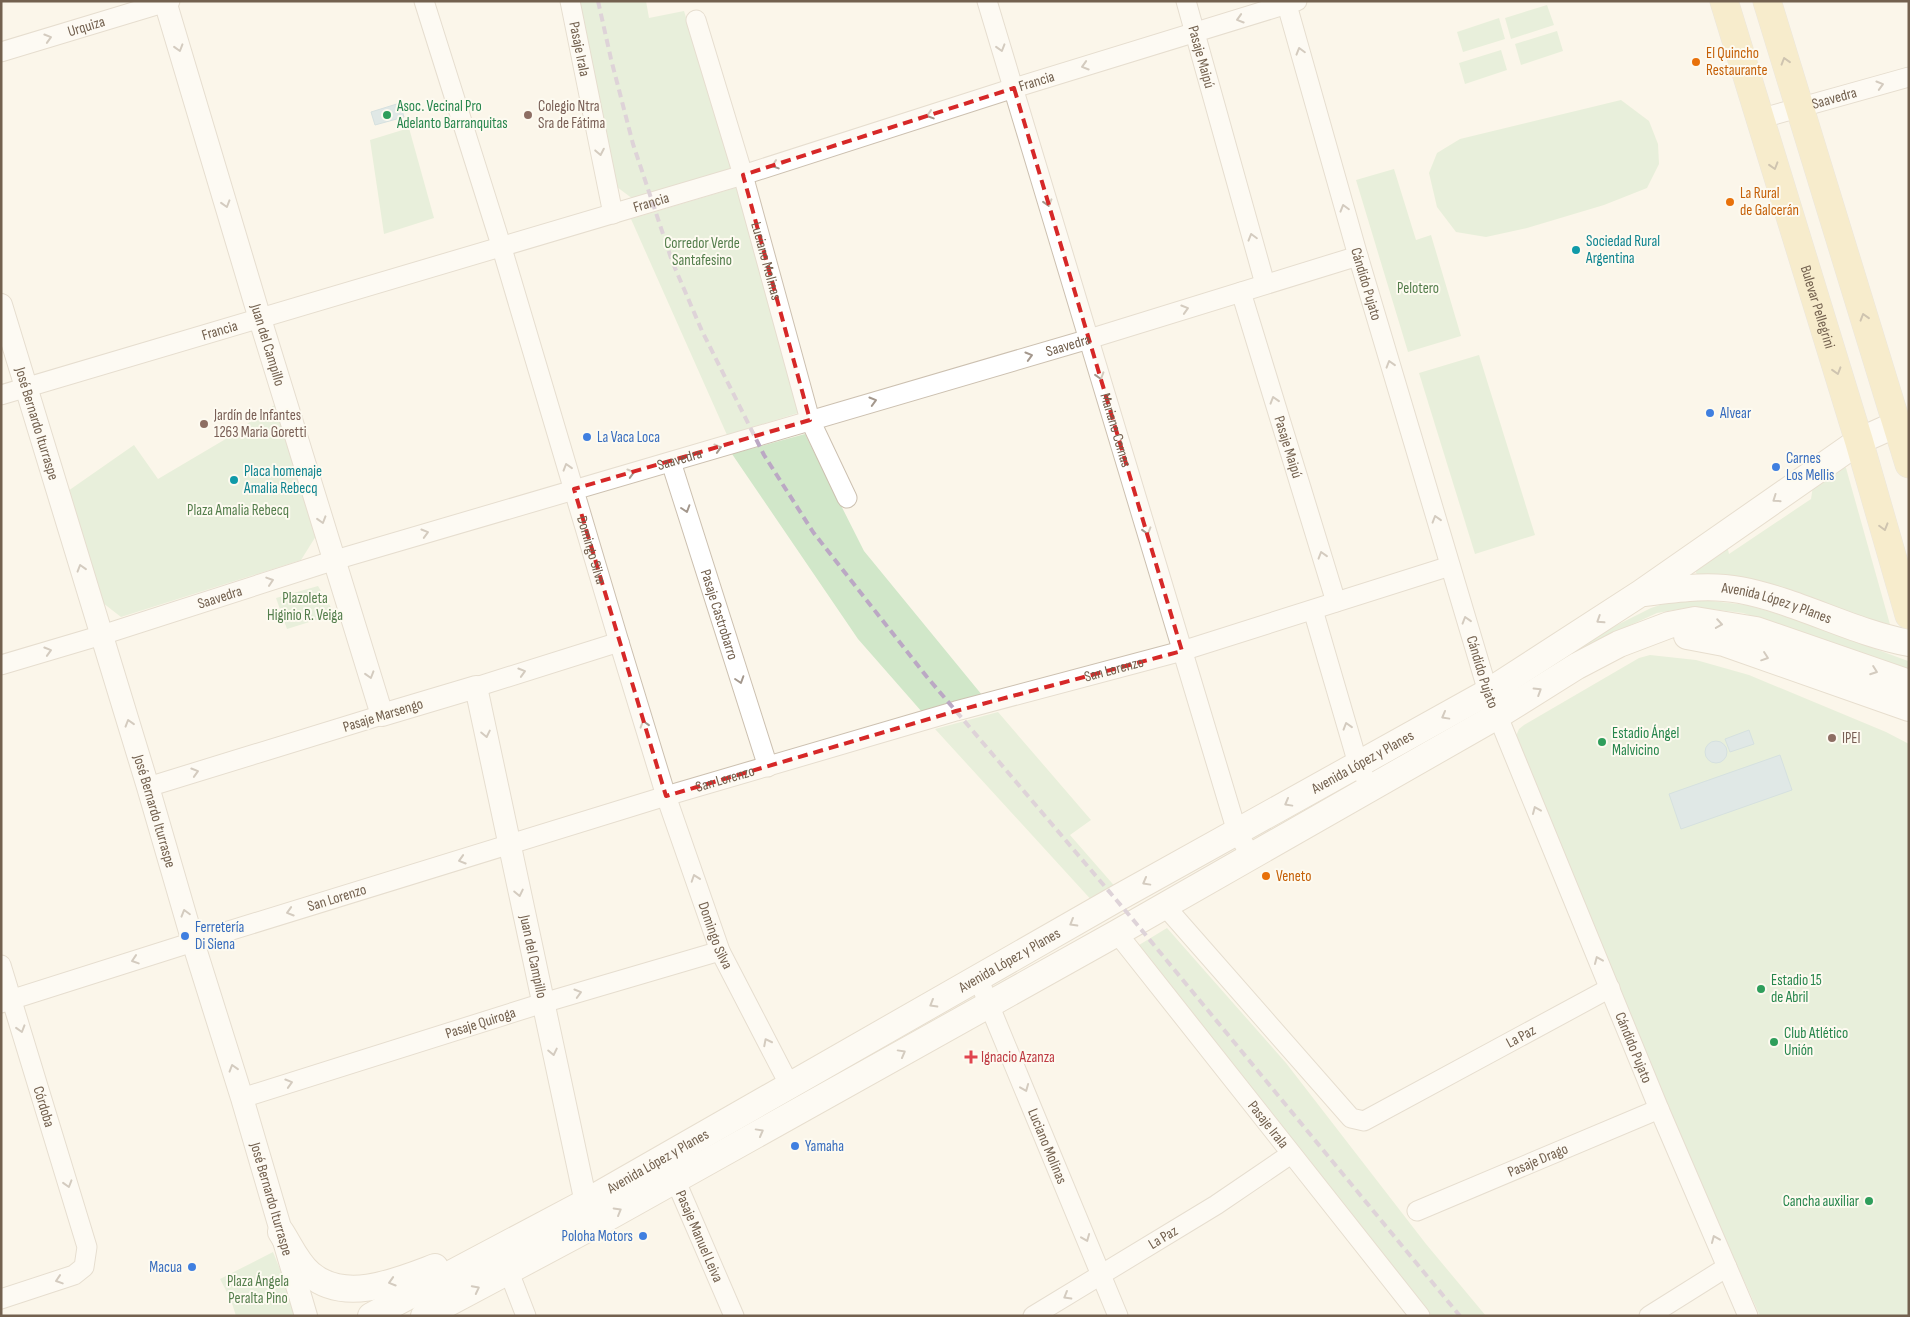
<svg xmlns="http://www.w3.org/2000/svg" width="1910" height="1317" viewBox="0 0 1910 1317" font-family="'Sofia Sans Condensed',sans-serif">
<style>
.green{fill:#d1e7c9}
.water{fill:#bfd8e3;stroke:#a7c6d3}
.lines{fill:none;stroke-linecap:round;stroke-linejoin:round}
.minor-casing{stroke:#ccc0b0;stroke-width:21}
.tertiary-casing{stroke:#ccc0b0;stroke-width:24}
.secondary-casing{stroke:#cec1ae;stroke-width:28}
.primary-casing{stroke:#d8d3ce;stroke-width:29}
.minor{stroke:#fff;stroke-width:19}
.tertiary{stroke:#fff;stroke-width:22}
.secondary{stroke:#fff;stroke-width:26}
.primary{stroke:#f2e1a9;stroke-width:28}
.rail{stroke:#bba8c4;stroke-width:4;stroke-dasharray:8 5;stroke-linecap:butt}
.oneway{stroke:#a4988d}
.oneway2{stroke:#99876a}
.marked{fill:none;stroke:#d62828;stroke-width:4;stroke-dasharray:10 6;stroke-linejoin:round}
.food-dot{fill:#e8710a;stroke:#fdfaf0;stroke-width:2}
.leisure-dot{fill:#2e9e5b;stroke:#fdfaf0;stroke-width:2}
.education-dot{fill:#8d6e63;stroke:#fdfaf0;stroke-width:2}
.culture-dot{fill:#0f9aa8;stroke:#fdfaf0;stroke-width:2}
.shop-dot{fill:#3f7fe0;stroke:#fdfaf0;stroke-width:2}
.health-dot{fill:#e0444e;stroke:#fdfaf0;stroke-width:2}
.labels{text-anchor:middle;stroke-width:4;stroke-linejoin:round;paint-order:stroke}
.street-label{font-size:15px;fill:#73614f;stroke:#fdfaf0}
.food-label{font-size:15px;fill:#c56008;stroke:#fdfaf0;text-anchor:start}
.leisure-label{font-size:15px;fill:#27864d;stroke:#fdfaf0;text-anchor:start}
.education-label{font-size:15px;fill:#785e54;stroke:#fdfaf0;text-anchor:start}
.culture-label{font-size:15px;fill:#0d838f;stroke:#fdfaf0;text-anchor:start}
.park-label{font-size:15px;fill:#537d4b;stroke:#fdfaf0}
.shop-label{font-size:15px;fill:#366cbe;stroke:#fdfaf0;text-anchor:start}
.health-label{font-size:15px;fill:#be3a42;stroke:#fdfaf0;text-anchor:start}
</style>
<rect width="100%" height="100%" fill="#fbf6ea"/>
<!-- green -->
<g class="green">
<path d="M579,1H646L649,18L684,11L733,168L633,199L617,187Z"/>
<path d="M1547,5L1554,25L1511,39L1505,18Z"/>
<path d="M1499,18L1505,39L1463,52L1457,32Z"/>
<path d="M1557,31L1563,51L1521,65L1515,44Z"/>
<path d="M1501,50L1507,70L1465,84L1459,63Z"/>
<path d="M1621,100L1649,121L1658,144L1659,164L1647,188L1604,205L1527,228L1486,237L1456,232L1437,207L1429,173L1437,153L1460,139Z"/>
<path d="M409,128L434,218L384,234L370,140Z"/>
<path d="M1394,169L1416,240L1431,235L1461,336L1408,352L1356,180Z"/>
<path d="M738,187L798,413L727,435L631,219Z"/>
<path d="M1479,355L1535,535L1475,554L1419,373Z"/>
<path d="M276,404L316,536L301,560L121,617L103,603L68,491L134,445L158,479L224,440Z"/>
<path d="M805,434L864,551L982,695L922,712L858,639L732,454Z"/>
<path d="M1843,465L1846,468L1891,628L1700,577L1696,573L1695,568L1727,545L1729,554L1811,499L1813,486Z"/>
<path d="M318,586L335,614L287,629L276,598Z"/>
<path d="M1694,599L1747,605L1789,617L1908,661L1909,673L1804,633L1743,613L1711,609L1686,608L1657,613L1624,628L1501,698L1613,627L1651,608L1666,603Z"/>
<path d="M1650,655L1696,660L1749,675L1886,732L1909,744V1316H1760L1691,1163L1516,736L1519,729L1524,725L1639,658Z"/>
<path d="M998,712L1091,820L1070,835L1118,890L1095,904L935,729Z"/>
<path d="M1167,928L1286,1063L1426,1244L1486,1316H1432L1229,1062L1139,945Z"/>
<path d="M273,1252L299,1316H236L231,1300L220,1279Z"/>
</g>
<!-- water -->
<g class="water">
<path d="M400,103L404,117L375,125L371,112Z"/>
<path d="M1749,730L1754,744L1730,752L1725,739Z"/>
<circle cx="1716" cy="752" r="11"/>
<path d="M1780,755L1792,790L1681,829L1669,794Z"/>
</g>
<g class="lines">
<defs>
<g id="minor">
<path id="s1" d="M424,1L501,245L619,642L666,796L720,951L790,1086"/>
<path id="s2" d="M570,1L613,214"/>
<path id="s3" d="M987,1L1237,832L1251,856"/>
<path id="s4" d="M1186,1L1265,284"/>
<path id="s5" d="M1287,5L1358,256L1488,692L1659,1109L1748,1316"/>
<path id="s6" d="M696,20L743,175L810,420L847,498"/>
<path id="s7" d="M1,52L170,1"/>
<path id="s8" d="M1759,119L1909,77"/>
<path id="s9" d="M1241,292L1336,602"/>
<path id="s10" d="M1,395L743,175L1014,88L1297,1"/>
<path id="s11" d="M671,462L768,767"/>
<path d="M1313,610L1358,764L1363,774"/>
<path id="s12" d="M1,665L102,635L335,560L1089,339L1358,256"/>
<path d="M476,687L619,642"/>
<path d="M148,787L382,715"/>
<path id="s13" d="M1164,905L1351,1118L1364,1121L1610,988"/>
<path id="s14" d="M1117,933L1420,1316"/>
<path id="s15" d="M1,965L87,1247L84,1267L74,1275L1,1299"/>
<path id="s16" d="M978,978L1118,1316"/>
<path id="s17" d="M1,1003L193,942L666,796L956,711L1182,651L1450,566"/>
<path id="s18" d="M242,1098L543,1003L720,951"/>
<path id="s19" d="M671,1170L734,1316"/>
<path id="s20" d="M1417,1211L1659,1109"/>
<path d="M509,1272L526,1316"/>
<path id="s21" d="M1033,1316L1216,1205L1291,1154"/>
<path d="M1649,1316L1727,1267"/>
</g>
<g id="tertiary">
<path id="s22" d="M165,1L260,319L382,715L476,687L589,1217"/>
<path id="s23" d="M1,305L148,787L193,942L242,1098L306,1316"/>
</g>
<g id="secondary">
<path id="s24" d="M1644,593C1677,589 1708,584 1740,590C1798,601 1851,632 1909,643"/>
<path d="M1687,636L1724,643L1909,708"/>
<path d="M281,1232C290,1246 297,1263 310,1274C345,1304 398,1281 435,1267"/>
<path id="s25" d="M371,1316L586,1202L1116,899L1488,692L1641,593L1859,441L1897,424"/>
<path d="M424,1316L591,1227L1117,933L1497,716L1577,666L1619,644L1669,625L1695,620L1756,630L1909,683"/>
</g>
<g id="primary">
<path id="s26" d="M1724,1L1859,441L1909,615"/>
<path d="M1767,1L1909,464"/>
</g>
</defs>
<!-- minor casing -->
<use href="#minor" class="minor-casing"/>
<!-- tertiary casing -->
<use href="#tertiary" class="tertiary-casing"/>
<!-- secondary casing -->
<use href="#secondary" class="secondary-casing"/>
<!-- primary casing -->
<use href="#primary" class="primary-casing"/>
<!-- minor -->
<use href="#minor" class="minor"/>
<!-- tertiary -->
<use href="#tertiary" class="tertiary"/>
<!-- secondary -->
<use href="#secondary" class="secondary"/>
<!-- primary -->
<use href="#primary" class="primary"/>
<!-- rail -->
<path class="rail" d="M598,1L611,59L633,144L672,261L702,331L764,455L813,532L927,677L1135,922L1460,1316"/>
</g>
<!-- one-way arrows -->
<defs><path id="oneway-chevron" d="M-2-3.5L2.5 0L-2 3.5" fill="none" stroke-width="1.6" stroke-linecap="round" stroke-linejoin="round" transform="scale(1.25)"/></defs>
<g class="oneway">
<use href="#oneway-chevron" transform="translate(1240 19) rotate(163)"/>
<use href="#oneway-chevron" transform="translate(48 38) rotate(-17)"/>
<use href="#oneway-chevron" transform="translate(179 48) rotate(73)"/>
<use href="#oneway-chevron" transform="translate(1001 48) rotate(73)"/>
<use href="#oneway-chevron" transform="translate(1300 51) rotate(-106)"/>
<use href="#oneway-chevron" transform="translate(1085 66) rotate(163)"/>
<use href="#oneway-chevron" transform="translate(1880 85) rotate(-16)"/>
<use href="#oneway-chevron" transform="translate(930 115) rotate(162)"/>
<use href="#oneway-chevron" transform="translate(600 152) rotate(79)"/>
<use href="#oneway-chevron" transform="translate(775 165) rotate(162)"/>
<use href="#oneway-chevron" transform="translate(1048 203) rotate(73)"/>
<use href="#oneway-chevron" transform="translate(226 204) rotate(73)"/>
<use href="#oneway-chevron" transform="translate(1344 208) rotate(-106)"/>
<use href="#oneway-chevron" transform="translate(1252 237) rotate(-106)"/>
<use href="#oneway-chevron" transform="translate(1185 309) rotate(-17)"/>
<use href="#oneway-chevron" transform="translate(1029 356) rotate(-16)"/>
<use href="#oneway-chevron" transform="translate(1390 364) rotate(-107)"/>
<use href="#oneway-chevron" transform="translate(1100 376) rotate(73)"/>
<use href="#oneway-chevron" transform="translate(1274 400) rotate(-107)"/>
<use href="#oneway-chevron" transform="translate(873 401) rotate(-16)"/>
<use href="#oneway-chevron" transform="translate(718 448) rotate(-17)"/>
<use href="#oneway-chevron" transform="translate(567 467) rotate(-107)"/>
<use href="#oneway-chevron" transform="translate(631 473) rotate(-16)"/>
<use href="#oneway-chevron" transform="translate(1776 499) rotate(145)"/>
<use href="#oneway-chevron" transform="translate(686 509) rotate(72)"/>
<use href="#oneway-chevron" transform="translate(1436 519) rotate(-107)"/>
<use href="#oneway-chevron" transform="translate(322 520) rotate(73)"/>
<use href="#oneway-chevron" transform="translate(1147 531) rotate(73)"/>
<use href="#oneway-chevron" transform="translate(425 533) rotate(-16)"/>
<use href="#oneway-chevron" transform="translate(1322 555) rotate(-107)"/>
<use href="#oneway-chevron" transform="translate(81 568) rotate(-107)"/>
<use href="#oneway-chevron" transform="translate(270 581) rotate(-18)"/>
<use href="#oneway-chevron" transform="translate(1466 620) rotate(-107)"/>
<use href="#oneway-chevron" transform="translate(1600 620) rotate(147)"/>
<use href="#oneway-chevron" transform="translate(1719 624) rotate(9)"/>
<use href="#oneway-chevron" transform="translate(48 651) rotate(-17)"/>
<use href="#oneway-chevron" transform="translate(1765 657) rotate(19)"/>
<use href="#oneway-chevron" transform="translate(1874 671) rotate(20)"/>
<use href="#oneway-chevron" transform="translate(522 672) rotate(-17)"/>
<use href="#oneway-chevron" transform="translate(370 675) rotate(73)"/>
<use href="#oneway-chevron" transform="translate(740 680) rotate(72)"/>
<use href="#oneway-chevron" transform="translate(1538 691) rotate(-32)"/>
<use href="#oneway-chevron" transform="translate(1445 716) rotate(151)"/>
<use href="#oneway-chevron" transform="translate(129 723) rotate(-107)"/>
<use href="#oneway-chevron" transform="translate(644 724) rotate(-107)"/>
<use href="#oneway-chevron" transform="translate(1347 726) rotate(-107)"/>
<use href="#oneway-chevron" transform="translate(486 734) rotate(78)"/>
<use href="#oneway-chevron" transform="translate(195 772) rotate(-17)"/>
<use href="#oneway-chevron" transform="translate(1288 803) rotate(151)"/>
<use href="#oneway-chevron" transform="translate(1536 810) rotate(-113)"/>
<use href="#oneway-chevron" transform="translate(462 860) rotate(163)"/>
<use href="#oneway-chevron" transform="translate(695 878) rotate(-109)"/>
<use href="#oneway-chevron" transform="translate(1146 882) rotate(151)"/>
<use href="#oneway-chevron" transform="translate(519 893) rotate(78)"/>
<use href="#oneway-chevron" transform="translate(290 912) rotate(163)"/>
<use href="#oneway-chevron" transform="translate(185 913) rotate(-106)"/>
<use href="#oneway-chevron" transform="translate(1073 923) rotate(150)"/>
<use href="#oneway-chevron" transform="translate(135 960) rotate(162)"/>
<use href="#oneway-chevron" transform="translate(1598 960) rotate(-113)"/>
<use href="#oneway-chevron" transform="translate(578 993) rotate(-16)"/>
<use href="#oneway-chevron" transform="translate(933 1004) rotate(150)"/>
<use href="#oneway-chevron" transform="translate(21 1029) rotate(73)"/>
<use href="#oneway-chevron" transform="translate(767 1042) rotate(-117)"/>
<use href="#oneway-chevron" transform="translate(553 1052) rotate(78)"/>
<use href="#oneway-chevron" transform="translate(902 1053) rotate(-29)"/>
<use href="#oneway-chevron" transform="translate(233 1068) rotate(-107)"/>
<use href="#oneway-chevron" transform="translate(289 1083) rotate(-17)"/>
<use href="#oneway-chevron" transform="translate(1025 1088) rotate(68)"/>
<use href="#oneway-chevron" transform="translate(760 1132) rotate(-29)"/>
<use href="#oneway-chevron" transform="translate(68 1184) rotate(73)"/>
<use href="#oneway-chevron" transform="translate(618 1211) rotate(-30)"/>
<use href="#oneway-chevron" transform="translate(1086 1238) rotate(68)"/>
<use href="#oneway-chevron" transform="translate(1715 1239) rotate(-113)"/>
<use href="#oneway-chevron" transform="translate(59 1280) rotate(162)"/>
<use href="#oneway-chevron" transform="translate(392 1282) rotate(163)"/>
<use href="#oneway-chevron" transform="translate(476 1289) rotate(-27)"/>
<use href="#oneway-chevron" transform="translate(1067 1296) rotate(150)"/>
</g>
<g class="oneway2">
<use href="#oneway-chevron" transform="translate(1785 61) rotate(-107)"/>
<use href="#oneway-chevron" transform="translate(1774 166) rotate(73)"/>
<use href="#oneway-chevron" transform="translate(1864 317) rotate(-107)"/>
<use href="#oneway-chevron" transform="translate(1837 371) rotate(73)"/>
<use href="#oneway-chevron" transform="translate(1884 527) rotate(74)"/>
</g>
<!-- marked area -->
<path d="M0 0H1910V1317H0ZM1014,88L1182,651L956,711L666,796L574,489L810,420L743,175Z" fill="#fbf6ea" fill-opacity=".55" fill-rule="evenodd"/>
<path class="marked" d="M1014,88L1182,651L956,711L666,796L574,489L810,420L743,175Z"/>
<!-- markers -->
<g class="food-dot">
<circle cx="1696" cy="62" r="5"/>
<circle cx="1730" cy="202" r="5"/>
<circle cx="1266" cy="876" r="5"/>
</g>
<g class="leisure-dot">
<circle cx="387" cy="115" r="5"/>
<circle cx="1602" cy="742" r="5"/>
<circle cx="1761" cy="989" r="5"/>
<circle cx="1774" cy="1042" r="5"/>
<circle cx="1869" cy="1201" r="5"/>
</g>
<g class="education-dot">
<circle cx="528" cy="115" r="5"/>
<circle cx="204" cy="424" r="5"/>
<circle cx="1832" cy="738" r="5"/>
</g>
<g class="culture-dot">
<circle cx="1576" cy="250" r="5"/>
<circle cx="234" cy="480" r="5"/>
</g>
<g class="shop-dot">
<circle cx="1710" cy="413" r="5"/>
<circle cx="587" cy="437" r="5"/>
<circle cx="1776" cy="467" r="5"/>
<circle cx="185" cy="936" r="5"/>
<circle cx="795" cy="1146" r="5"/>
<circle cx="643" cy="1236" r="5"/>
<circle cx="192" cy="1267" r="5"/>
</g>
<path class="health-dot" d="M968.5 1049.5h5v5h5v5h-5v5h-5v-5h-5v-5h5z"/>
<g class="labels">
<!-- street labels -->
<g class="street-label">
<text dy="5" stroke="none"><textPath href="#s7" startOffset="89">Urquiza</textPath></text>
<text dy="5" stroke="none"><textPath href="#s2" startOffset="49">Pasaje Irala</textPath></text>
<text dy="5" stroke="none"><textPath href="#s4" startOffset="58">Pasaje Maipú</textPath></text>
<text dy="5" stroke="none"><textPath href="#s10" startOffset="1082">Francia</textPath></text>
<text dy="5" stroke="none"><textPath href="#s8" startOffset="78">Saavedra</textPath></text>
<text dy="5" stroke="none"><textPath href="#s10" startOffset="678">Francia</textPath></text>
<text dy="5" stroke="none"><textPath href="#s6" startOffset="251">Luciano Molinas</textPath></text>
<text dy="5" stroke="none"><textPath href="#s5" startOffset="290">Cándido Pujato</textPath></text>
<text dy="5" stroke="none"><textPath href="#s26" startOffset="320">Bulevar Pellegrini</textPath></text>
<text dy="5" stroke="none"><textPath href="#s10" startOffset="228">Francia</textPath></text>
<text dy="5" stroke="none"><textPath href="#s22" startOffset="359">Juan del Campillo</textPath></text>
<text dy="5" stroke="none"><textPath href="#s12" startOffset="1114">Saavedra</textPath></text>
<text dy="5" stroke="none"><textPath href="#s23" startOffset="124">José Bernardo Iturraspe</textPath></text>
<text dy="5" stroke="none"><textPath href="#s3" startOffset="448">Mariano Comas</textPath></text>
<text dy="5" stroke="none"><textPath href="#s9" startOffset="162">Pasaje Maipú</textPath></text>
<text dy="5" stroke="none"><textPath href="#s12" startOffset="709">Saavedra</textPath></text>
<text dy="5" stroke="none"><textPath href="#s1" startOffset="574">Domingo Silva</textPath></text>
<text dy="5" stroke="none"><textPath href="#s12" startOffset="229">Saavedra</textPath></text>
<text dy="5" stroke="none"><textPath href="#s24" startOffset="135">Avenida López y Planes</textPath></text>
<text dy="5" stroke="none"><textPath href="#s11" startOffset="160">Pasaje Castrobarro</textPath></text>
<text dy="5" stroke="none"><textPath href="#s17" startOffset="1162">San Lorenzo</textPath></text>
<text dy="5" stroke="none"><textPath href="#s5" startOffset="695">Cándido Pujato</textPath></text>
<text transform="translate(383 715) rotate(-17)" y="5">Pasaje Marsengo</text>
<text dy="5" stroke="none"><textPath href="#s25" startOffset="1136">Avenida López y Planes</textPath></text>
<text dy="5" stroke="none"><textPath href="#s17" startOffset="758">San Lorenzo</textPath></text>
<text dy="5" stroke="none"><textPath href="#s23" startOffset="529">José Bernardo Iturraspe</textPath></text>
<text dy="5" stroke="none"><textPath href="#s17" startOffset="352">San Lorenzo</textPath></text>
<text dy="5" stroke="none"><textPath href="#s1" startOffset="979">Domingo Silva</textPath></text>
<text dy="5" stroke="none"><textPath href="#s22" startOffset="1120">Juan del Campillo</textPath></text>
<text dy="5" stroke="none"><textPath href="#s25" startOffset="731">Avenida López y Planes</textPath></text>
<text dy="5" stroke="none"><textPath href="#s18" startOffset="250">Pasaje Quiroga</textPath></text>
<text dy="5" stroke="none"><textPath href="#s13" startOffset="475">La Paz</textPath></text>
<text dy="5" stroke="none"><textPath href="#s5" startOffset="1100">Cándido Pujato</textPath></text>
<text dy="5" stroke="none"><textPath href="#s15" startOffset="148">Córdoba</textPath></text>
<text dy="5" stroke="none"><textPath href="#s14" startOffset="244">Pasaje Irala</textPath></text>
<text dy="5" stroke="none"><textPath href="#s16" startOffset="182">Luciano Molinas</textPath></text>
<text dy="5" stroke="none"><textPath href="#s20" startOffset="131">Pasaje Drago</textPath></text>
<text dy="5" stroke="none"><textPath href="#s25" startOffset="326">Avenida López y Planes</textPath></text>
<text dy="5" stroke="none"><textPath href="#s23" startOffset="934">José Bernardo Iturraspe</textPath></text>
<text dy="5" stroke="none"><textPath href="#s19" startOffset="72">Pasaje Manuel Leiva</textPath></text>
<text dy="5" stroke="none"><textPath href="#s21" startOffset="152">La Paz</textPath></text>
</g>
<!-- food labels -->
<g class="food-label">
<text x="1706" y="58">El Quincho<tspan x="1706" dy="17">Restaurante</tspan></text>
<text x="1740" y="198">La Rural<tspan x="1740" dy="17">de Galcerán</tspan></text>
<text x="1276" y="881">Veneto</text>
</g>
<!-- leisure labels -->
<g class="leisure-label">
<text x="397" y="111">Asoc. Vecinal Pro<tspan x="397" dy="17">Adelanto Barranquitas</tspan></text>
<text x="1612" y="738">Estadio Ángel<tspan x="1612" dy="17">Malvicino</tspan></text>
<text x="1771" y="985">Estadio 15<tspan x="1771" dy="17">de Abril</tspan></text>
<text x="1784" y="1038">Club Atlético<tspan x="1784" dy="17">Unión</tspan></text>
<text x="1859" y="1206" text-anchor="end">Cancha auxiliar</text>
</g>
<!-- education labels -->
<g class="education-label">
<text x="538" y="111">Colegio Ntra<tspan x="538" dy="17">Sra de Fátima</tspan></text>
<text x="214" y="420">Jardín de Infantes<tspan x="214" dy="17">1263 Maria Goretti</tspan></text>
<text x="1842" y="743">IPEI</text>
</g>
<!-- culture labels -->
<g class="culture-label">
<text x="1586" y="246">Sociedad Rural<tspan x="1586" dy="17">Argentina</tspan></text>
<text x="244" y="476">Placa homenaje<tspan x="244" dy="17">Amalia Rebecq</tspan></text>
</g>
<!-- park labels -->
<g class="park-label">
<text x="702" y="248">Corredor Verde<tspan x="702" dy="17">Santafesino</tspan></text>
<text x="1418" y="293">Pelotero</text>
<text x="238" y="515">Plaza Amalia Rebecq</text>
<text x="305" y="603">Plazoleta<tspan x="305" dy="17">Higinio R. Veiga</tspan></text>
<text x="258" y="1286">Plaza Ángela<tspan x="258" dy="17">Peralta Pino</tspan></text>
</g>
<!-- shop labels -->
<g class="shop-label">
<text x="1720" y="418">Alvear</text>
<text x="597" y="442">La Vaca Loca</text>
<text x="1786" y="463">Carnes<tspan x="1786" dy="17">Los Mellis</tspan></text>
<text x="195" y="932">Ferretería<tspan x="195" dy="17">Di Siena</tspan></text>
<text x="805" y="1151">Yamaha</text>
<text x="633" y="1241" text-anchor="end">Poloha Motors</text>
<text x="182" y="1272" text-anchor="end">Macua</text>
</g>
<!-- health labels -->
<g class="health-label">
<text x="981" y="1062">Ignacio Azanza</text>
</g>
</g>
<!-- border -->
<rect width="1910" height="1317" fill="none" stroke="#73614f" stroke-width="5"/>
</svg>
